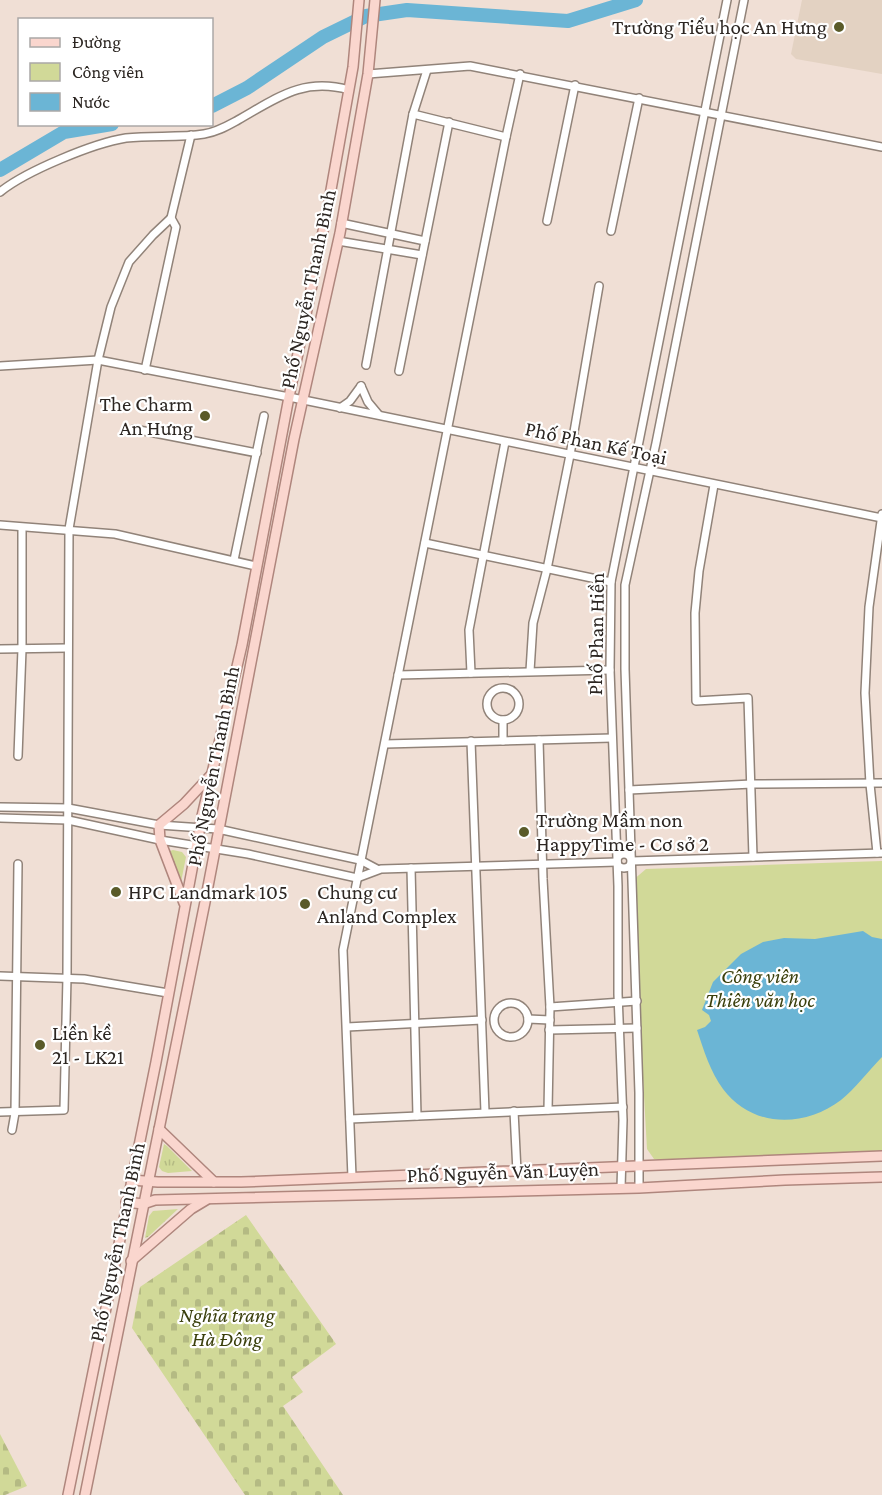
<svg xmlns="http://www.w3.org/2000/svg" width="882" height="1495" viewBox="0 0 882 1495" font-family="'Crimson Pro',serif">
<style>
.education{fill:#e3d2c2}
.grass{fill:url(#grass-tufts)}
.cemetery{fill:url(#cemetery-stones)}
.green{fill:#d1d998}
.water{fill:#6bb5d5}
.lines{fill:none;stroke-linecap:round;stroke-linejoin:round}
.river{stroke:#6bb5d5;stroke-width:14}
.minor-casing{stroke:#918379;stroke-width:10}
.major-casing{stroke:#af867d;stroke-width:12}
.minor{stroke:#fff;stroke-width:7}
.major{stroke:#fad6ce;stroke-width:9}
.poi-dot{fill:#5a5b29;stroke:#fff;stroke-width:2}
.labels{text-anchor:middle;stroke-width:4.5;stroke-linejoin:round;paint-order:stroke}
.poi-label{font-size:21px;fill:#2c2622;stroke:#fff;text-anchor:start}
.street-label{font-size:21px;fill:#2c2622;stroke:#fff}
.park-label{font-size:21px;font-style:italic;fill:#3b400d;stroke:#fff}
</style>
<defs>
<pattern id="grass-tufts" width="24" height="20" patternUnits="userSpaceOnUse" patternTransform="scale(1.5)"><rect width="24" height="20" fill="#d1d998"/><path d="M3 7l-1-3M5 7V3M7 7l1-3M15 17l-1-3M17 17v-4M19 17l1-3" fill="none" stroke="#b4ba83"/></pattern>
<pattern id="cemetery-stones" width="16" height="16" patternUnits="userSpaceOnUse" patternTransform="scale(1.5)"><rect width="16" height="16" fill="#d1d998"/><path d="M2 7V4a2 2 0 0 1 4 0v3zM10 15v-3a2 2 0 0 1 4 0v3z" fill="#b4ba83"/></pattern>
</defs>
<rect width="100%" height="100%" fill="#f0dfd5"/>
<!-- education -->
<path class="education" d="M802,0H882V74L796,59L791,54Z"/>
<!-- grass -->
<g class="grass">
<path d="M173,850L182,852L186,857L181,882L170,851Z"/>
<path d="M164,1144L167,1146L192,1171L168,1173L162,1171L159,1167Z"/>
<path d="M178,1209L148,1237L145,1238L149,1216L153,1211Z"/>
</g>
<!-- cemetery -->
<g class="cemetery">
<path d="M246,1215L336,1344L292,1377L303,1392L283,1406L343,1495H245L132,1328L140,1287Z"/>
<path d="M0,1434L27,1486L5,1495H0Z"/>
</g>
<!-- green -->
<path class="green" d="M882,861V1151L662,1161L654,1159L647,1149L632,881L646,869Z"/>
<!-- water -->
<path class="water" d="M863,931L872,937L882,939V1057C869,1070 855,1089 841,1100C804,1128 752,1128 723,1089C710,1071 704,1051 697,1030L705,1027L711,1021L709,1015L702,1010L713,982L741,954L763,942L784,938L815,939Z"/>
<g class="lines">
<!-- river -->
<g class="river">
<path d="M212,106L247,88L323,37L366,16L407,10L568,21L636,0"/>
<path d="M0,170L64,132L112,124"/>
</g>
<defs>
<g id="minor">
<path d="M368,74L470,66L882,147"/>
<path d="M413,114L506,137"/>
<path d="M0,192C26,171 94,143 126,138C152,135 179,138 204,134C217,132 227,126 238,120C277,98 303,77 349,90"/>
<path d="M547,221L575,85"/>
<path d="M341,223L425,241"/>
<path d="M611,231L639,98"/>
<path d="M338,241L422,255"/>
<path d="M366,365L413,114L427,70"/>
<path d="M0,366L98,360L289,397L882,518"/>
<path d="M145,370L176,227L171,218L191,135"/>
<path d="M399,371L449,122"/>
<path d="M361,386L368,402L378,414"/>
<path d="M340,408L350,401L361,386"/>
<path d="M134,429L257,453"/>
<path d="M714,485L699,571L695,613L696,701L748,698L753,857"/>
<path d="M0,525L115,534L256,566"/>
<path d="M425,543L611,582"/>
<path d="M234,560L264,416"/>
<path d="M0,649L67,648"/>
<path d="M530,671L533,623L547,569L570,455L599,286"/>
<path d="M471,673L469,630L505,442"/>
<path d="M398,675L610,670"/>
<circle cx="503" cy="704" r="16"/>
<path d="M539,740L543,879L550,1007L548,1110"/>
<path d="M471,741L485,1112"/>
<path d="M503,741V720"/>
<path d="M385,744L612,738"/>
<path d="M18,756L22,649V528"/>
<path d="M629,790L752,784L882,783"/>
<path d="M0,807L68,808L159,825L218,829L360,860L377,869"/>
<path d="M0,818L68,820L160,840L248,854L357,878L381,869L617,862"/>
<path d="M877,853L870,784L865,693L869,607L882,514"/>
<circle cx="624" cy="861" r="7"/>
<path d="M632,861L882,853"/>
<path d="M411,868L417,1116"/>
<path d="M0,976L84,979L168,993"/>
<circle cx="511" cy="1020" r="17"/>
<path d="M550,1007L637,1001"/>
<path d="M528,1019L550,1020"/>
<path d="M347,1027L482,1020"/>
<path d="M549,1030L637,1028"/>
<path d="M514,1111L517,1172"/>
<path d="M0,1112L64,1110L67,977L69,529L98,360L111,307L129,262L153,235L171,218"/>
<path d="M350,1119L623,1107"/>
<path d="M12,1130L15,1113L18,864"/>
<path d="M352,1177L343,950L506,137L520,74"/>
<path d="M621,1188L623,1120L618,994V886L610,670L611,582L727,0"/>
<path d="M639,1188V1093L625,669V585L656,443L744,0"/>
</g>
<g id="major">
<path d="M184,903L160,840L159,825L184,804L211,775"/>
<path d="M159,1129L214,1182"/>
<path d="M131,1180L158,1182H241L882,1156"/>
<path d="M126,1202L143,1204L155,1200L639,1188L785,1180L882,1177"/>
<path d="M131,1261L191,1209L206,1200"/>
<path d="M68,1495L156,1062L202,816L242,645L289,397L327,212L353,67L359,0"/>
<path d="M85,1495L205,902L294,439L340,233L368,74L375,0"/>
</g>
</defs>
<!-- minor casing -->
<use href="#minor" class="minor-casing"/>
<!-- major casing -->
<use href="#major" class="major-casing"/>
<!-- minor -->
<use href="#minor" class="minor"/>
<!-- major -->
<use href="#major" class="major"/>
</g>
<!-- markers -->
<g class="poi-dot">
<circle cx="839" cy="27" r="6"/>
<circle cx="205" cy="416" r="6"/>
<circle cx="524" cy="832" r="6"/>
<circle cx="116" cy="892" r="6"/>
<circle cx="305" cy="904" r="6"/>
<circle cx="40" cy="1045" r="6"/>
</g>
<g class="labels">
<!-- poi labels -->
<g class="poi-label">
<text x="827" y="34" text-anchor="end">Trường Tiểu học An Hưng</text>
<text x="193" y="411" text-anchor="end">The Charm<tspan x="193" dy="24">An Hưng</tspan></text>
<text x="536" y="827">Trường Mầm non<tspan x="536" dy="24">HappyTime - Cơ sở 2</tspan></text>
<text x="128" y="899">HPC Landmark 105</text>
<text x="317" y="899">Chung cư<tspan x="317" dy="24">Anland Complex</tspan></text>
<text x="52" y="1040">Liền kề<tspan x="52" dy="24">21 - LK21</tspan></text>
</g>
<!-- street labels -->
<g class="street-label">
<text transform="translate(308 289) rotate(-78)" y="7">Phố Nguyễn Thanh Bình</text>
<text transform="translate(596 443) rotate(12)" y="7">Phố Phan Kế Toại</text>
<text transform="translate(596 634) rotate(-89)" y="7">Phố Phan Hiền</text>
<text transform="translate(213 766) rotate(-79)" y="7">Phố Nguyễn Thanh Bình</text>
<text transform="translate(503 1172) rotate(-2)" y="7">Phố Nguyễn Văn Luyện</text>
<text transform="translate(117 1242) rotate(-78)" y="7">Phố Nguyễn Thanh Bình</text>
</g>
<!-- park labels -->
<g class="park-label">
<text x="760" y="983">Công viên<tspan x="760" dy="24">Thiên văn học</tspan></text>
<text x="227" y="1322">Nghĩa trang<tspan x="227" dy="24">Hà Đông</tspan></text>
</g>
</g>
<!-- legend -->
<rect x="18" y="18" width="195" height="108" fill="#ffffff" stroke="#aba8a7" stroke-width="1.5"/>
<rect x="30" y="38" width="30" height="9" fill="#fad6ce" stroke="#aba8a7" stroke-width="1.5"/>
<text x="72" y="48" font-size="18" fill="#2c2622">Đường</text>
<rect x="30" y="63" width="30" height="18" fill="#d1d998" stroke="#aba8a7" stroke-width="1.5"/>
<text x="72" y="78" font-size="18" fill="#2c2622">Công viên</text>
<rect x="30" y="93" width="30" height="18" fill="#6bb5d5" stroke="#aba8a7" stroke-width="1.5"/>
<text x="72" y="108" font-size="18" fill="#2c2622">Nước</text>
</svg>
